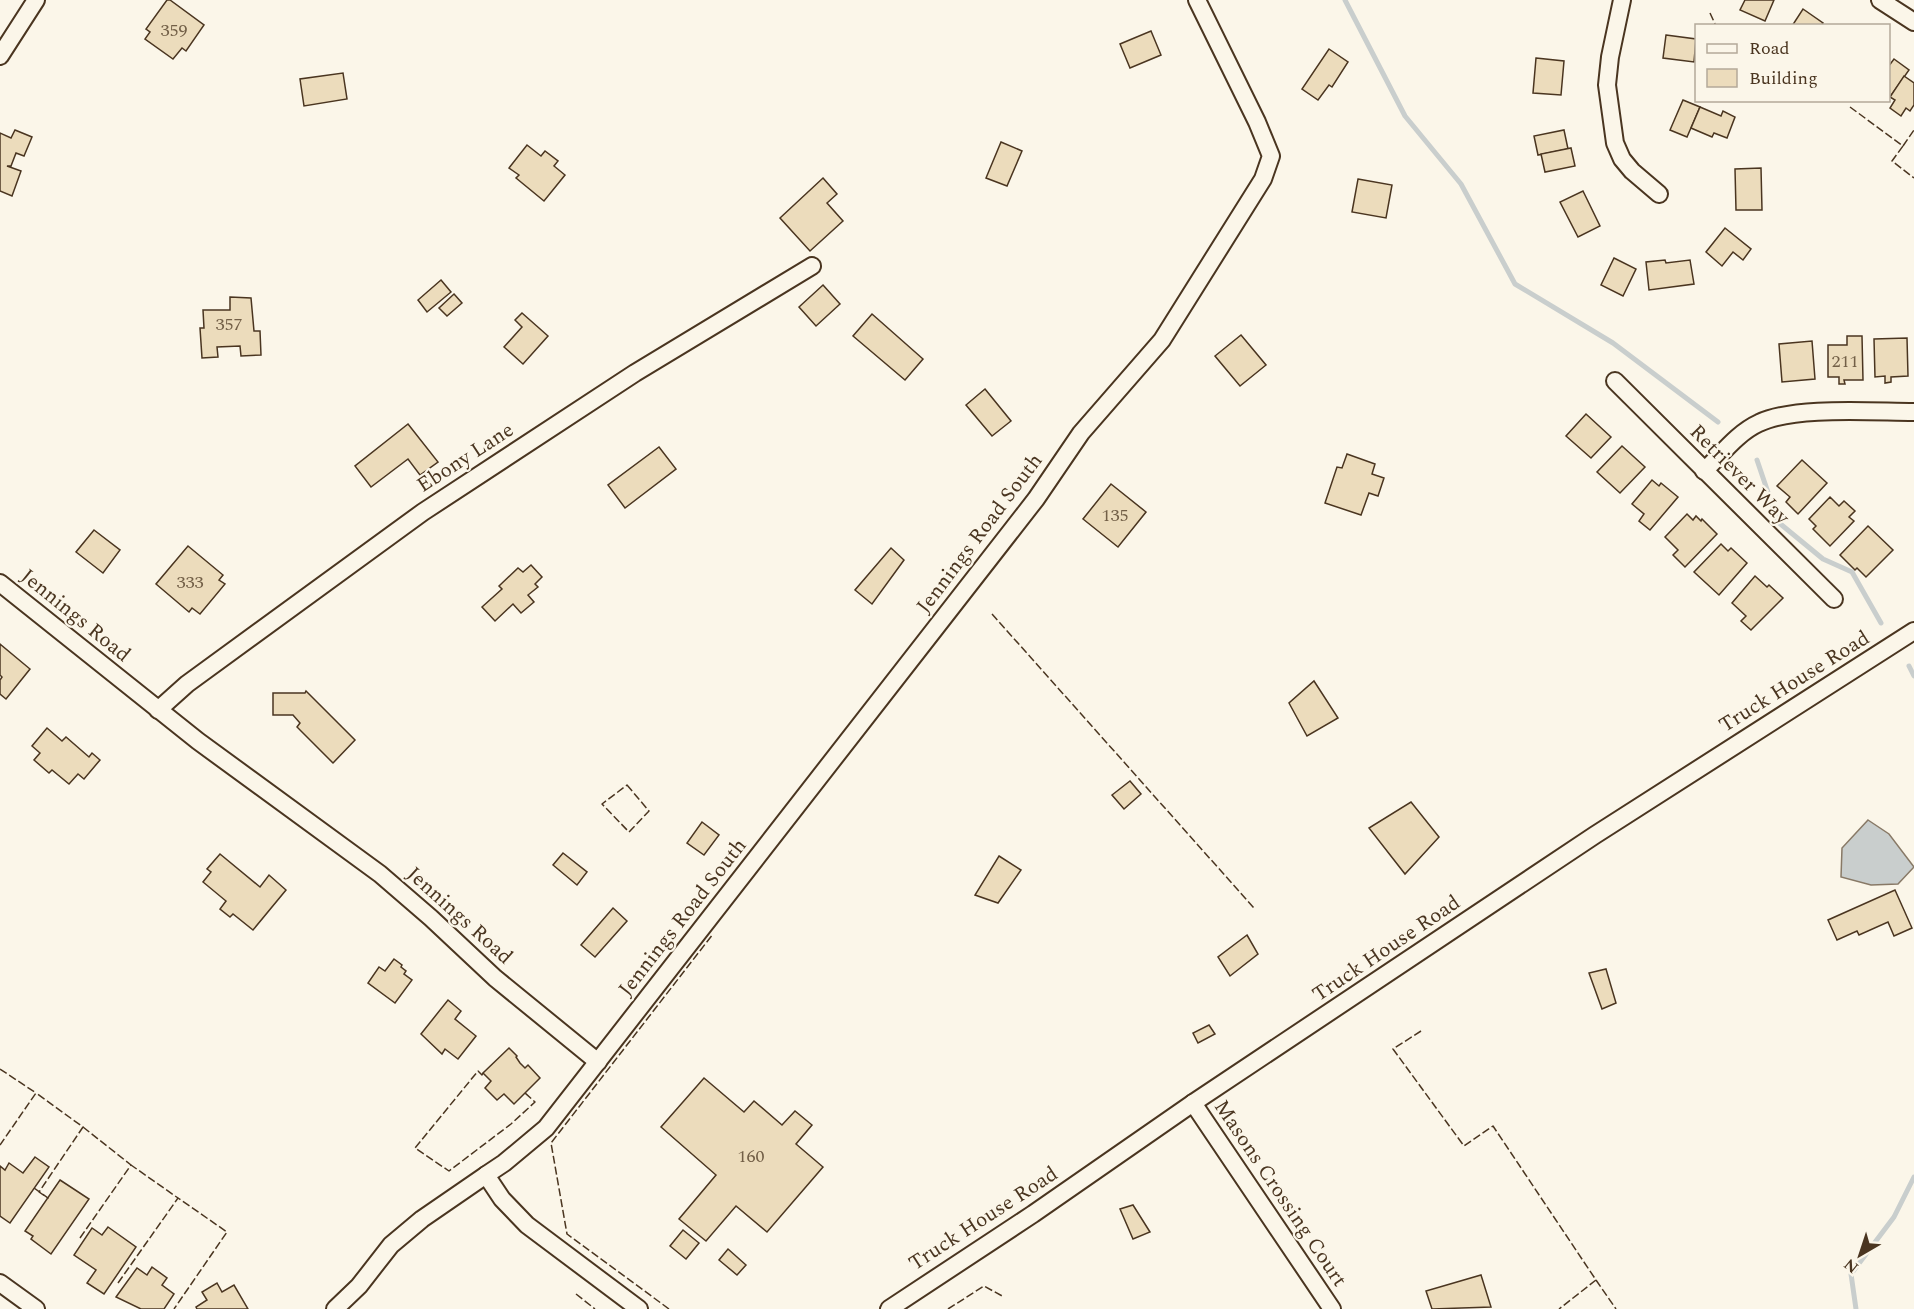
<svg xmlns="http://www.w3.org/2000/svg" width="1914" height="1309" viewBox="0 0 1914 1309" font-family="Spectral,serif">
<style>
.water{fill:#c9cecd;stroke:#887966;stroke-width:1.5}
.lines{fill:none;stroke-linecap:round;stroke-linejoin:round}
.stream{stroke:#c9cecd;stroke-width:5}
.building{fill:#ecdcbc;stroke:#4a3520;stroke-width:1.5}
.minor-casing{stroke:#4a3520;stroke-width:20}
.minor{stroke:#fbf6e9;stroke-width:16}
.fence{stroke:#4a3520;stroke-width:1.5;stroke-dasharray:8 3;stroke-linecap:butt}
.labels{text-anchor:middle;stroke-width:4.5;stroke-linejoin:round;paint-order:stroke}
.number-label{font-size:18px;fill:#725f47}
.street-label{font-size:21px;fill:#4a3520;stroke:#fbf6e9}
</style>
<rect width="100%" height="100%" fill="#fbf6e9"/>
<!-- water -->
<path class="water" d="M1868,820L1889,834L1914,867L1898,884L1871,885L1841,877L1842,848Z"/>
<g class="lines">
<!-- stream -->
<g class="stream">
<path d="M1345,0L1405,116L1461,184L1515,284L1613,343L1718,422"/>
<path d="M1757,460L1778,522L1823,559L1852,572L1881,623"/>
<path d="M1909,666L1914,676"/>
<path d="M1856,1309L1851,1274L1894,1217L1914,1177"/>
</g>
</g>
<!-- building -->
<g class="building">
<path d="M167,0H170L204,25L186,51L182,48L173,59L145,39L150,32L146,29Z"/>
<path d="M1745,0H1774L1765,21L1740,10Z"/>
<path d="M1803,9L1823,23L1821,26H1792Z"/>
<path d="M1151,31L1161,55L1130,68L1120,44Z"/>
<path d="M1666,35L1696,39L1694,62L1663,58Z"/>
<path d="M1329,49L1348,62L1332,87L1329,85L1318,100L1302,89Z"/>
<path d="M1536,58L1564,61L1561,95L1533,93Z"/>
<path d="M1894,59L1909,70L1890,97L1888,96V67Z"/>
<path d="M343,73L347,99L304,106L300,79Z"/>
<path d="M1904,76L1914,83V105L1910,111L1906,108L1901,116L1890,108L1895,100L1890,97Z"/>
<path d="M1683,100L1700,107L1687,137L1670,130Z"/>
<path d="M1700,107L1721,116L1723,111L1735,117L1727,138L1714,133L1712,137L1691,128Z"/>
<path d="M15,130L32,137L24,156L16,153L11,166H7L21,171L12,196L0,191V133L11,138Z"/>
<path d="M1564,130L1568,149L1538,155L1534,136Z"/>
<path d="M1001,142L1022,151L1007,186L986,178Z"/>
<path d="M527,145L541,156L545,151L558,161L554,166L565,175L544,201L516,178L519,175L509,168Z"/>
<path d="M1571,148L1575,166L1545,172L1541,154Z"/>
<path d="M1761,168L1762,210H1736L1735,169Z"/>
<path d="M823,178L837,194L827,203L843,221L810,251L780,218Z"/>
<path d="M1358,179L1392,185L1386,218L1352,212Z"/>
<path d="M1583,191L1600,226L1578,237L1560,202Z"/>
<path d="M1725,228L1751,249L1743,260L1733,252L1722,266L1706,252Z"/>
<path d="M1614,258L1636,269L1623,296L1601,285Z"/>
<path d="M1665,260L1666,263L1690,260L1694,284L1649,290L1646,262Z"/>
<path d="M441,280L451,292L427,312L418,300Z"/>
<path d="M823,285L840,304L816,326L799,307Z"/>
<path d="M454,294L462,303L447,316L439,308Z"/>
<path d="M230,297L251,298L254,331H260L261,355L241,356L240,346L217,347L218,357L202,358L200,328H204L203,310H230Z"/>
<path d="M522,313L548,336L523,364L504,347L522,327L515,320Z"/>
<path d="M872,314L923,359L905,380L853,336Z"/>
<path d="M1241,335L1266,365L1240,386L1215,356Z"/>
<path d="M1847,336H1862L1863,380H1844L1845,384H1839V377H1828V345H1847Z"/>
<path d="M1907,338L1908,376L1891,377V382L1885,383V376L1875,377L1874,339Z"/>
<path d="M1812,341L1815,379L1782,382L1779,344Z"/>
<path d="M985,389L1011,421L992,436L966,405Z"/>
<path d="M1586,414L1611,437L1591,458L1566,436Z"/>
<path d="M408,424L438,462L420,475L408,459L371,487L355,466Z"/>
<path d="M1622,446L1645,467L1620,493L1597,472Z"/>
<path d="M659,447L676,469L625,508L608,485Z"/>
<path d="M1347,454L1375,464L1372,474L1384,478L1378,496L1369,493L1361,515L1325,503L1337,467L1342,468Z"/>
<path d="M1802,460L1827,483L1798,514L1786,502L1790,497L1777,486Z"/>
<path d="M1652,480L1659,486L1661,483L1678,497L1650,530L1639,521L1644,514L1632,504Z"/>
<path d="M1111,484L1146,512L1118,547L1083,519Z"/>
<path d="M1830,497L1839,506L1844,501L1855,511L1849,517L1854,521L1830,546L1813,529L1816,526L1809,519Z"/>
<path d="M1687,514L1693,520L1696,516L1701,521L1702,519L1717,534L1685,567L1673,555L1678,550L1665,537Z"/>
<path d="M1868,526L1893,550L1866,577L1857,568L1855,570L1840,555Z"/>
<path d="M94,530L120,550L103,573L76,552Z"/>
<path d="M1721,544L1728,551L1731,548L1747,563L1719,595L1694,572Z"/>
<path d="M188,546L223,575L219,580L225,584L200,614L192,608L189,612L156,584Z"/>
<path d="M891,548L904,560L872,604L855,590Z"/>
<path d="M531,565L542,577L535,584L538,587L528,595L534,602L521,613L513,604L495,621L482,607L502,589L499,586L518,568L523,572Z"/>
<path d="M1755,576L1767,587L1769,585L1783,598L1751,630L1741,621L1746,616L1732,603Z"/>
<path d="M0,644L30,669L6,699L0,694V680L2,677L0,675Z"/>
<path d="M1314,681L1338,718L1307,736L1289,703Z"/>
<path d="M306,691L355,740L333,763L297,727L300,723L293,715H273V693H305Z"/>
<path d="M47,728L62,741L66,737L89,757L92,753L100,760L84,779L78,774L69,784L52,770L49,773L34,760L40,753L32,746Z"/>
<path d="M1130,781L1141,794L1124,809L1112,795Z"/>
<path d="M1411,802L1439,837L1405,874L1369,828Z"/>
<path d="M702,822L719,835L704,855L687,843Z"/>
<path d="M563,853L587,872L577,885L553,865Z"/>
<path d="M220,854L260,887L269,875L286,890L253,930L233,914L230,917L220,909L226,901L203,882L211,872L207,869Z"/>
<path d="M999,856L1021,870L998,903L975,895Z"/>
<path d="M1895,890L1912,928L1894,936L1888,922L1859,935L1857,931L1837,940L1828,920Z"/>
<path d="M613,908L627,921L595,957L581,945Z"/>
<path d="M1247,935L1258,954L1230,976L1218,957Z"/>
<path d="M394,959L402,965L401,967L406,971L404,974L412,980L395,1003L368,983L379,967L385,971Z"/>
<path d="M1606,969L1616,1003L1602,1009L1589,973Z"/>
<path d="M448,1000L461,1011L455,1019L476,1036L458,1059L445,1049L442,1054L421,1034Z"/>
<path d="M1209,1025L1215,1034L1198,1043L1193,1033Z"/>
<path d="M509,1048L517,1056L516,1057L520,1063L525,1068L528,1065L540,1078L514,1104L504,1094L497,1100L485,1088L491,1081L483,1073Z"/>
<path d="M704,1078L744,1112L754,1101L782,1125L795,1111L812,1125L796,1144L823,1167L767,1232L736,1206L706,1241L679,1219L716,1175L661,1127Z"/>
<path d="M35,1157L49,1167L10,1223L0,1216V1166L5,1170L9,1163L23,1173Z"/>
<path d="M60,1180L89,1199L51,1254L31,1239L33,1236L25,1231Z"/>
<path d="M1133,1205L1150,1232L1133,1239L1120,1209Z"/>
<path d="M108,1227L136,1247L104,1294L87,1283L96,1270L74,1255L92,1228L102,1235Z"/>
<path d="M683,1230L699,1243L686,1259L670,1246Z"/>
<path d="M728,1249L746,1265L737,1275L719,1260Z"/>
<path d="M152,1267L167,1278L162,1285L174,1294L164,1309H141L116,1297L137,1268L147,1275Z"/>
<path d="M1481,1275L1491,1307L1432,1309L1426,1291Z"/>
<path d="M217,1283L222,1292L234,1285L248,1309H197L196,1307L207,1300L202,1292Z"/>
</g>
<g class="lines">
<defs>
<g id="minor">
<path d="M1622,0L1610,57L1607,85L1615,143L1622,159L1632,171L1659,194"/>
<path d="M1880,0L1914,22"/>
<path d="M0,56L36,0"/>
<path d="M1615,381L1834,599"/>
<path d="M1704,471C1721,455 1737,433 1759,423C1794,406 1873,412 1914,412"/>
<path d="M0,583L198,741L380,874L431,918L495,978L598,1062"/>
<path d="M158,710L187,684L423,512L635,373L812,266"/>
<path d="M1193,1103L1332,1309"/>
<path d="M0,1283L36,1309"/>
<path d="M335,1309L359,1286L391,1245L422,1219L486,1175"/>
<path d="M639,1309L527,1225L502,1199L486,1175L504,1163L546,1128L1036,499L1081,433L1162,340L1263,179L1271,156L1257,122L1197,0"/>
<path d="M889,1309L1033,1214L1193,1103L1595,835L1914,631"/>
</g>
</defs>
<!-- minor casing -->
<use href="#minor" class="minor-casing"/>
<!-- minor -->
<use href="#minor" class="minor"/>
<!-- fence -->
<g class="fence">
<path d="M1710,13L1716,26"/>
<path d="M1850,107L1903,146L1892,161L1914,178"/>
<path d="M1903,146L1914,130"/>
<path d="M992,614L1254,908"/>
<path d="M627,785L649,811L629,832L602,804Z"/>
<path d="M1421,1031L1393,1049L1464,1146L1493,1126L1596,1280L1559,1309"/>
<path d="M0,1069L36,1093L0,1145"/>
<path d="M483,1073L482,1075L478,1071L415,1148L449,1171L511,1124L535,1102L525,1093"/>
<path d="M83,1127L131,1165"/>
<path d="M34,1188L48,1198L39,1192L83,1127L36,1093"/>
<path d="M80,1238L131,1165L178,1198"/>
<path d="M1596,1280L1616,1309"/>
<path d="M118,1283L178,1198L227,1232L174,1309"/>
<path d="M576,1294L595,1309"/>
<path d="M669,1309L567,1234L551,1143L713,934"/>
<path d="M948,1309L984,1286L1004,1297"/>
</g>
</g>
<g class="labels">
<!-- number labels -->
<g class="number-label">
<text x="174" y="36">359</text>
<text x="229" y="330">357</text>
<text x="1845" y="367">211</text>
<text x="1115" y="521">135</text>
<text x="190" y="588">333</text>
<text x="751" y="1162">160</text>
</g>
<!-- street labels -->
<g class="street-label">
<text transform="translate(465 457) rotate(-33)" y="7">Ebony Lane</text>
<text transform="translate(1740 474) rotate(45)" y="7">Retriever Way</text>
<text transform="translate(979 533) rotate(-53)" y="7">Jennings Road South</text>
<text transform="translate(76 615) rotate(39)" y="7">Jennings Road</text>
<text transform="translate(1794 681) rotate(-32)" y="7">Truck House Road</text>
<text transform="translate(460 915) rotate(42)" y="7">Jennings Road</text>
<text transform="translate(682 917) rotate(-52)" y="7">Jennings Road South</text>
<text transform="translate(1386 948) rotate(-34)" y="7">Truck House Road</text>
<text transform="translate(1281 1193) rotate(56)" y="7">Masons Crossing Court</text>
<text transform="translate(983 1218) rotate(-33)" y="7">Truck House Road</text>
</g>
</g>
<!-- legend -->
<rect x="1695" y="24" width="195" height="78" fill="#fbf6e9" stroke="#b4a999" stroke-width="1.5"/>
<rect x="1707" y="44" width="30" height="9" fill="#fbf6e9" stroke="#b4a999" stroke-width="1.5"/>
<text x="1749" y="54" font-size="18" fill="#4a3520">Road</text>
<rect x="1707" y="69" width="30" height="18" fill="#ecdcbc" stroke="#b4a999" stroke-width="1.5"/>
<text x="1749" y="84" font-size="18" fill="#4a3520">Building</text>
<!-- north arrow -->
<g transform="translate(1860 1255) rotate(219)" stroke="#fbf6e9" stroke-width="4.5" paint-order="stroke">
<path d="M0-4.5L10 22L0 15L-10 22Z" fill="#4a3520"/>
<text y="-9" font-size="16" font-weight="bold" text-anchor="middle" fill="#4a3520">N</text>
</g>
</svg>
